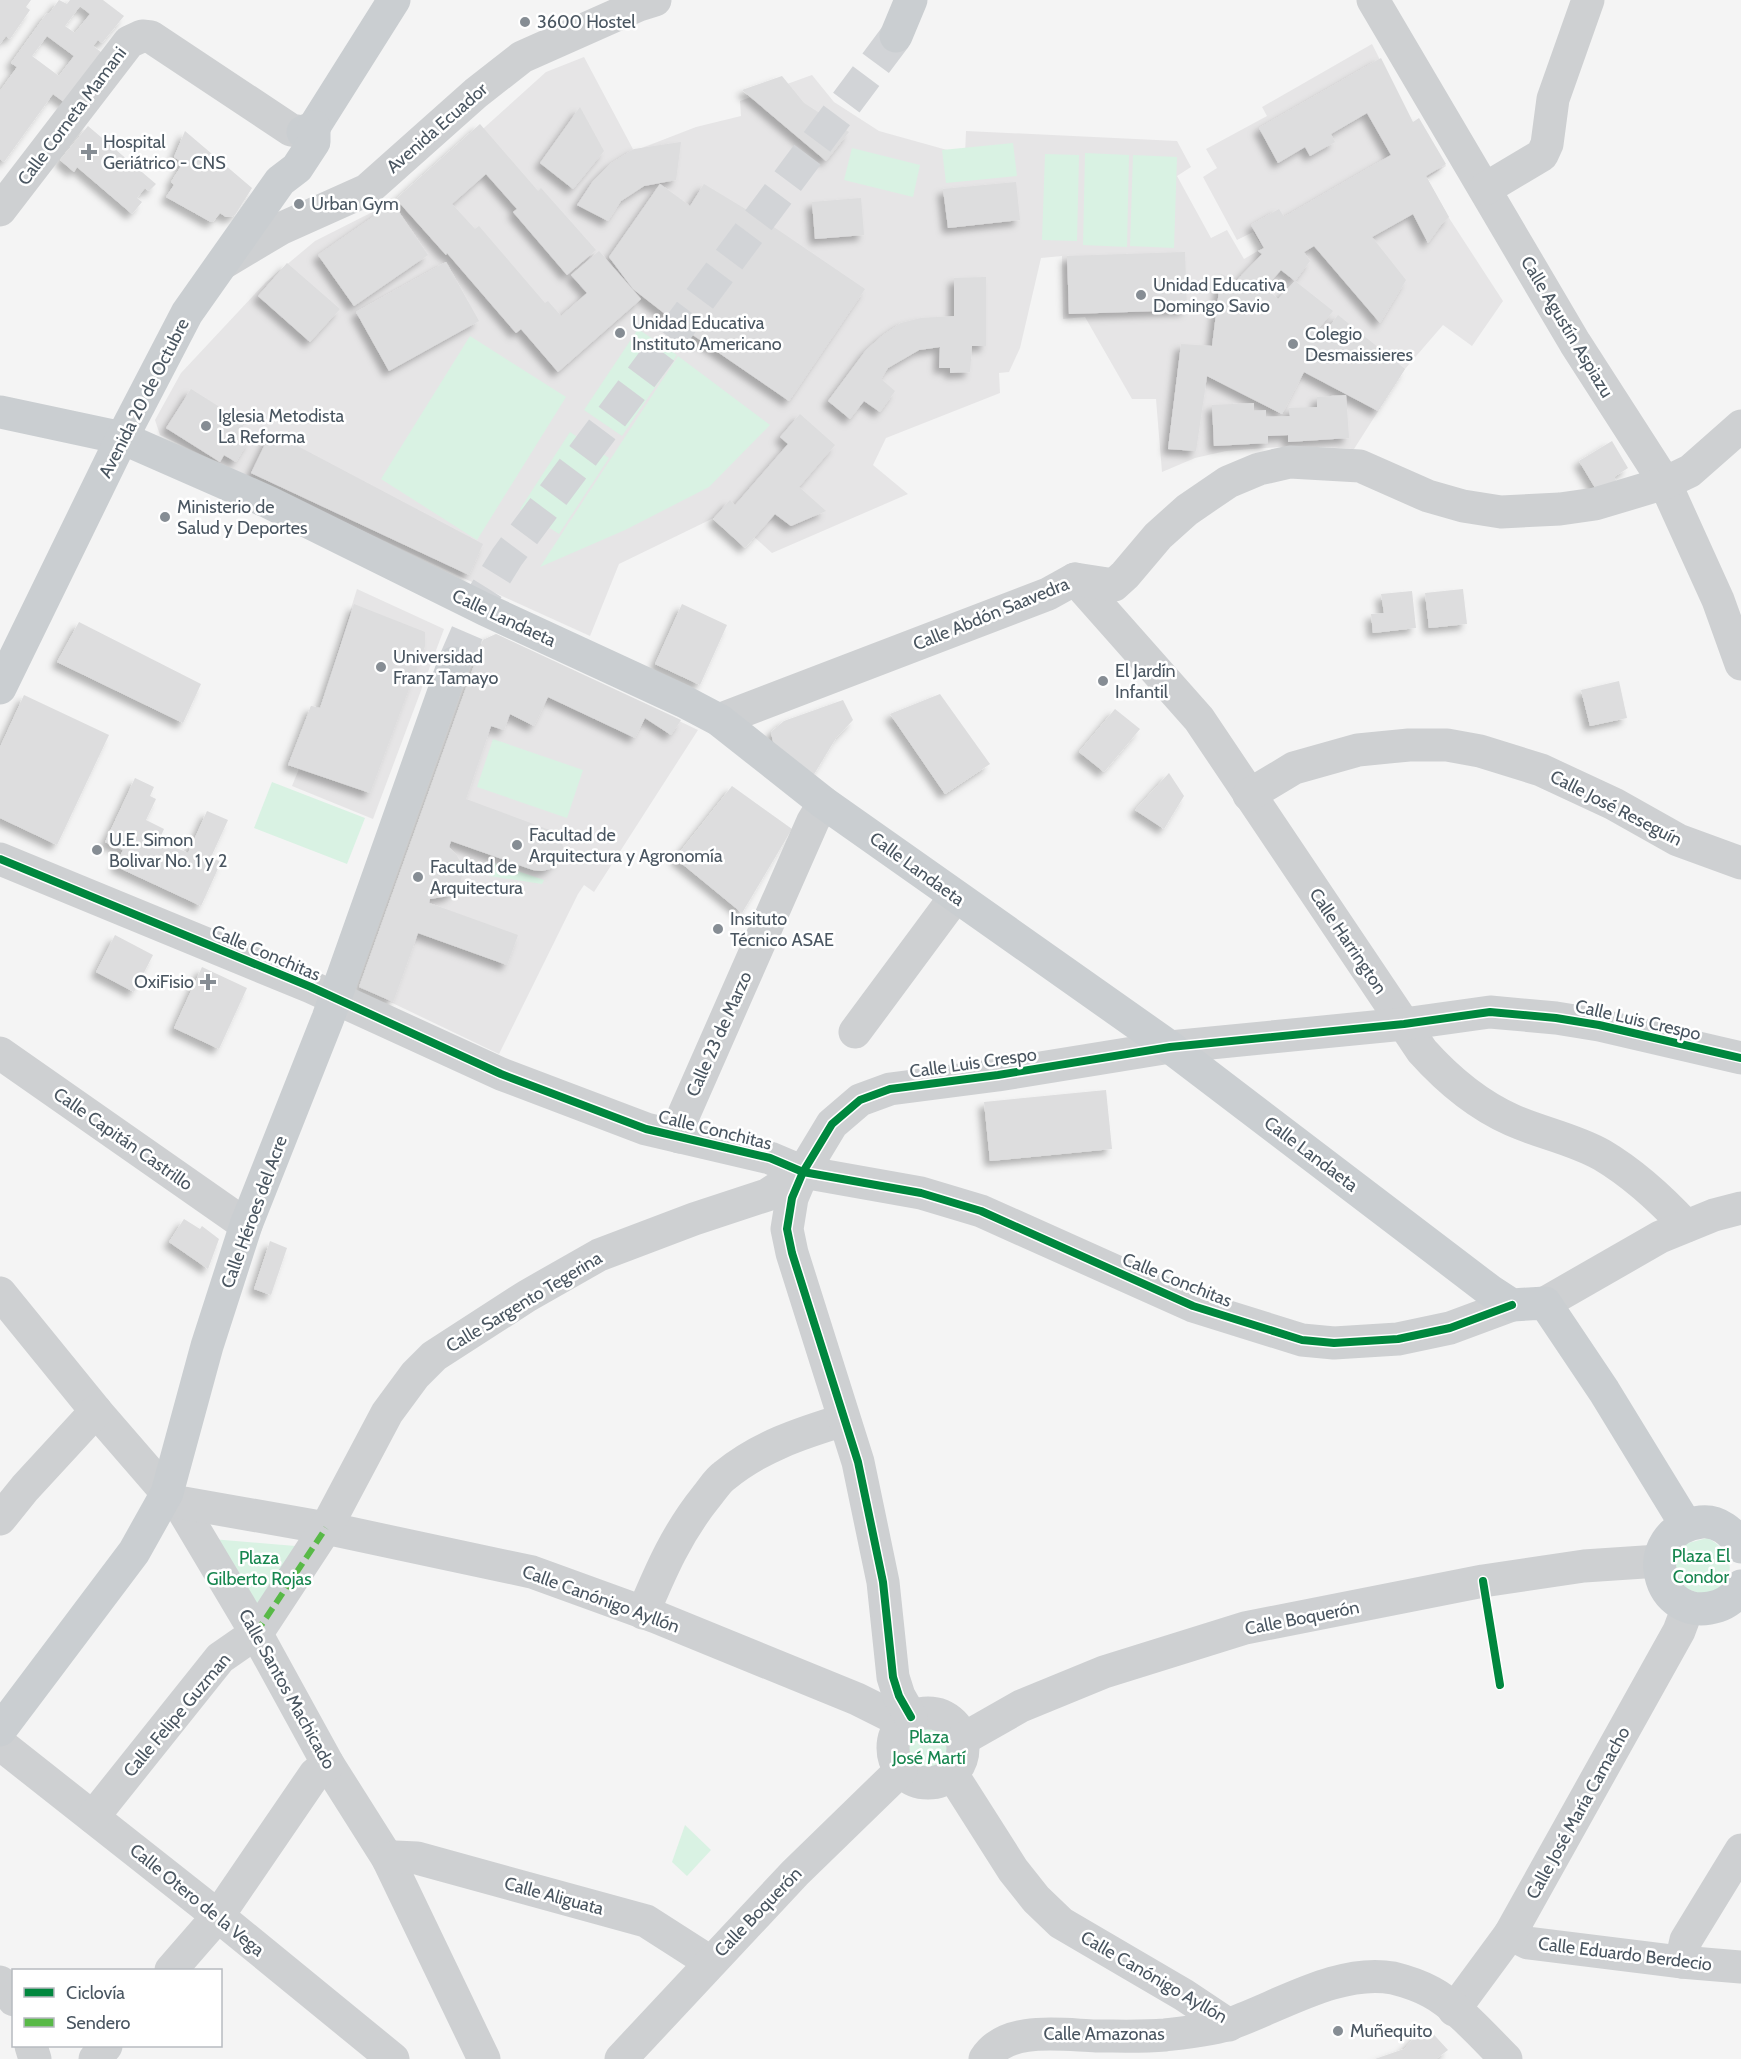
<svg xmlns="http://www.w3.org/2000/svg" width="1741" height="2059" viewBox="0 0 1741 2059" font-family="Cabin,sans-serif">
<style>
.education{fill:#e6e5e6}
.green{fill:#d9f2e3}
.building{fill:#ddddde;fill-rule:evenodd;filter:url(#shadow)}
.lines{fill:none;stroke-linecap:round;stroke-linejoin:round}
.major-tunnel{stroke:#d2d4d7;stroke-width:33;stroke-dasharray:33 16;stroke-linecap:butt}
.minor{stroke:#ced0d2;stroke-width:33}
.major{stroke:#caced1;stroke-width:33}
.quiet{stroke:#58b947;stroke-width:6;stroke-dasharray:12 6;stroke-linecap:butt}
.cycleway-casing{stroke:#fff;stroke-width:11}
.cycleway{stroke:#00873e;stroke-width:8}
.poi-dot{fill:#868d94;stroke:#fff;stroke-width:2}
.labels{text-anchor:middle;stroke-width:5;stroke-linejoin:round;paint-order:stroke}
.poi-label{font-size:18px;fill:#4a5661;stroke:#fff;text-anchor:start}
.street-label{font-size:18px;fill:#4a5661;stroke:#fff}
.park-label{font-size:18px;fill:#17864f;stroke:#fff}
</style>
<defs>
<filter id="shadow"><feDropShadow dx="-5.5" dy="5.5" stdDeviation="3" flood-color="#0004"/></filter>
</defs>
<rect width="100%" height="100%" fill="#f4f4f4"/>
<!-- education -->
<g class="education">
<path d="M1372,44L1412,123L1419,120L1446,166L1427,178L1449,218L1503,301L1472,346L1443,325L1405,369L1354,449L1324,447H1280L1226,451L1195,458L1162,472L1156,399H1132L1085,317L1063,319L1062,256L1041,258L1020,348L1009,372L999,373L1000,393L886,438L873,465L908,494L772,553L726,512L619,564L590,636L491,591L160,435L155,420L181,373L266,282L315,241L414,191L546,72L584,57L634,151L696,127L741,116L740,101L812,75L834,102L879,131L965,155L966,131L1177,141L1191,167L1177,176L1211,238L1227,230L1244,259L1263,248L1253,232L1237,240L1203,177L1217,168L1206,149L1267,116L1262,107Z"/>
<path d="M357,589L444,629L373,819L292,786L299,769L288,765L311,706L320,708Z"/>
<path d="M496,634L698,730L594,892L584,885L578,894L499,1054L359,987L483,640Z"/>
</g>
<!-- green -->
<g class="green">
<path d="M1013,143L1017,176L946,183L942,150Z"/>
<path d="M852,148L920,165L913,197L844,180Z"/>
<path d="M1085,153L1129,155L1127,247L1083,245Z"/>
<path d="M1045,154L1079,155L1077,241L1042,240Z"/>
<path d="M1133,155L1177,157L1174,248L1130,246Z"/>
<path d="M638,329L677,355L622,436L584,410Z"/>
<path d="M470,336L566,397L477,540L381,479Z"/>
<path d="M678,356L770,425L709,487L625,530L540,567Z"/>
<path d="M570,432L609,458L559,534L520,509Z"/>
<path d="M493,739L583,770L567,818L477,787Z"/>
<path d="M272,782L365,818L347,864L254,828Z"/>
<path d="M488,861L544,880L542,884L489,876Z"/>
<path d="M1707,1538C1725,1545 1740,1570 1721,1587C1717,1591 1709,1593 1704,1595L1679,1586L1672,1560L1681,1545Z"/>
<path d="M212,1539L307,1547L257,1614Z"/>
<circle cx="929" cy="1748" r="23"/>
<path d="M685,1825L711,1850L687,1876L672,1862Z"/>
</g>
<!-- building -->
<g class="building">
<path d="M0,0H31L26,7L30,10L10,39L6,36L0,44Z"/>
<path d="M59,0L67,4L70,0H103L124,16L102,43L98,40L93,46L105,55L68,105L53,94L4,162L0,159V91L17,67L11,63L47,13L49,14ZM80,6L90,14L75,33L65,26ZM47,36L74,56L59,76L32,56Z"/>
<path d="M1381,58L1413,122L1419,118L1446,164L1426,176L1449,217L1441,225L1428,243L1413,214L1372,237L1406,280L1380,323L1314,246L1304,252L1310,261L1295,281L1281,270L1265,288L1278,299L1295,281L1333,311L1316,332L1322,337L1338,315L1405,369L1378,411L1304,372L1282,414L1207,376L1196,451L1168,449L1181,344L1212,346L1221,274L1236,281L1262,254L1258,251L1264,248L1251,225L1279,209L1284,217L1391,155L1367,113L1331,134L1335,142L1310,156L1305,147L1278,163L1259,128Z"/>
<path d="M782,76L804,103L849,132L826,161L742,90Z"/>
<path d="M580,107L604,151L573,189L540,163Z"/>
<path d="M480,124L538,191L541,188L596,250L567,275L513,212L517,209L486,174L452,204L475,229L479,226L545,303L548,301L561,316L587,293L571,275L599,251L641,299L558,372L521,329L516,333L447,253L446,255L396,199Z"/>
<path d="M88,126L156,184L149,191L145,188L137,198L142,202L132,214L77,167L74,172L60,160Z"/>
<path d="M185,131L252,188L235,215L231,217H226L220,213L213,222L209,221L166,197L174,185L171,182L183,163L174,157Z"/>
<path d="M681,142L676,180L644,186L621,201L608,221L577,205L593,181L610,164L634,149Z"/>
<path d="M1016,182L1020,220L948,228L943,189Z"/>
<path d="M660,184L690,206L704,184L762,219L865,289L789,401L687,331L633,289L609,257Z"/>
<path d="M861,198L864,235L815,239L812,202Z"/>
<path d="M393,203L428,255L354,306L318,255Z"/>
<path d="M1185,252L1187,310L1069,314L1067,256Z"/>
<path d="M446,262L479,321L389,371L356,312Z"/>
<path d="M287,263L340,309L310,342L258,296Z"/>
<path d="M986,277V346H972L970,372L950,373V368H939L940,347L919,350L888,368L881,379L895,391L880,412L864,401L850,419L828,401L866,350L883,335L901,323L921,318L954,316V278Z"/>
<path d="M191,389L245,423L239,433L250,439L236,462L224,455L220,462L166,428Z"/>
<path d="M1346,395L1349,438L1288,442V435L1268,436V443L1214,446L1212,405L1254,403V411L1266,410V417L1290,416L1289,408L1317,407V397Z"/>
<path d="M800,414L835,445L799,487L826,511L791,526L775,514L745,548L713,519L730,500L735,505L788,444L780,437Z"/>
<path d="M271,432L483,544L469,575L251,473Z"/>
<path d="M1612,441L1628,468L1614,477L1618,484L1600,496L1579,461Z"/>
<path d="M1463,589L1467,624L1429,628L1425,593Z"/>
<path d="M1412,591L1416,628L1373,633L1371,614L1384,613L1381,594Z"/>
<path d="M354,604L425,632V646L370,793L288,765L311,706L320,708Z"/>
<path d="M682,604L727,625L700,685L655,664Z"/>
<path d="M79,622L201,684L183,723L57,662Z"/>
<path d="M496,634L681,720L671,735L645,718L635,738L548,697L534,726L510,714L504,730L491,726L466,799L555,832L561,838L563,847L562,856L550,869L542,871L533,870L451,841L449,847L456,854L463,867L461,881L456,890L449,896L430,899L429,903L518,935L507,965L418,933L393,1002L359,987L483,640Z"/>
<path d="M1619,681L1627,718L1590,726L1581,690Z"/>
<path d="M940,694L990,764L945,794L890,714Z"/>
<path d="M24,695L109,735L57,845L0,818V747Z"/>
<path d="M843,700L853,720L836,738L813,776L775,751L771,732L784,721Z"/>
<path d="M1115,709L1140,729L1104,772L1079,752Z"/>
<path d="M1169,773L1184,796L1164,829L1135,810Z"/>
<path d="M135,778L154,787L150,796L156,799L146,820L164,829L159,840L188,853L207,811L228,820L211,857L221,862L201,906L115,866L123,850L105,842Z"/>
<path d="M732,786L792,829L742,913L675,858Z"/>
<path d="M115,935L153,955L134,992L96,972Z"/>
<path d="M202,967L247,988L219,1049L174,1028Z"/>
<path d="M1106,1090L1112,1149L990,1161L984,1102Z"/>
<path d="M184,1219L200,1229L202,1226L219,1239L208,1269L169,1242Z"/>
<path d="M270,1241L287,1248L271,1295L254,1289Z"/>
<path d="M1426,2026L1448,2050L1436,2059H1375L1404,2049Z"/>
</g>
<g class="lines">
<!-- major-tunnel -->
<path class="major-tunnel" d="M454,663L484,594L507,557L896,36"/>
<!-- minor -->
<g class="minor">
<path d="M1373,0L1575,343L1665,483L1718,600L1741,664"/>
<path d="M1485,189L1542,155L1547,144L1553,99L1588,0"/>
<path d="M0,210L129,42L142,36L151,37L291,130L303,132"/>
<path d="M223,263L280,229L367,190L476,93L522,57L639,5L655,0"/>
<path d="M1075,579L1199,719L1422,1051C1448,1080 1476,1104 1512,1120C1541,1133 1574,1139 1602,1155C1634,1174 1661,1199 1686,1226"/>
<path d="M719,720L1048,594L1075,579L1114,585L1125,575L1158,536L1187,510L1228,482L1259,469L1290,462L1360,466L1428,496L1463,506L1501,512L1560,509L1595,504L1665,483L1690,471L1741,426"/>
<path d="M1249,795L1294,768L1358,750L1409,745H1447L1480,751L1541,770L1614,804L1678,840L1741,863"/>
<path d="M0,859L311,987L501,1074L646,1129L770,1158L803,1172L921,1193L981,1211L1193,1306L1302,1340L1334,1343L1398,1339L1450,1328L1512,1305"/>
<path d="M855,1032L955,897"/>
<path d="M0,1053L246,1225"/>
<path d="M679,1137L684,1114L813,821L824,803"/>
<path d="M0,1293L96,1411L167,1493L178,1502L256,1633L328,1764L388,1859L484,2059"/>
<path d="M1545,1303L1660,1237L1714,1215L1741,1208"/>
<path d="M178,1502L326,1528L532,1572L656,1617L857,1699L903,1722"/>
<path d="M0,1519L25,1488L96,1411"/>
<path d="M643,1613C661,1570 677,1533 706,1497C712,1490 717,1481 724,1476C759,1447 801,1433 844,1420"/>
<circle cx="928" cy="1748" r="35"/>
<path d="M911,1717L899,1696L893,1677L883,1582L858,1462L792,1253L787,1229L792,1198L803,1172L832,1124L860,1100L890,1089L998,1075L1170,1047L1404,1024L1490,1012L1556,1018L1599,1025L1741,1058"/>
<path d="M963,1739L1021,1706L1104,1672L1245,1628L1483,1581L1584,1566L1659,1561"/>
<path d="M0,1744L218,1916L393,2059"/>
<path d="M952,1774L1013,1870L1036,1899L1061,1923L1184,1995L1229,2025"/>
<path d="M93,1817L220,1658L256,1633L263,1624L326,1528L387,1413L415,1375L434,1356L527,1296L599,1255L694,1219L767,1195L803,1172"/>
<path d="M388,1859L395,1857L417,1858L646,1921L710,1962"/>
<path d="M1510,1934L1528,1943L1681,1962L1741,1967"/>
<path d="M1681,1962L1686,1940L1741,1850"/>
<path d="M171,1970L218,1916L315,1774L328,1764"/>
<path d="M0,1982L14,2000"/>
<path d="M1454,2010L1510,1934L1679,1631L1688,1607"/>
<path d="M31,2046L35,2059"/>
<path d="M95,2059L106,2046"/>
<path d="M621,2059L795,1873L901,1770"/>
<path d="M985,2059C1006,2025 1063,2035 1096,2036C1118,2036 1142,2037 1165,2035C1183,2033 1215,2030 1232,2023C1280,2006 1340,1968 1393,1978C1405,1981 1420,1986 1431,1992C1456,2005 1486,2039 1506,2059"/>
</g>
<!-- major -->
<g class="major">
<path d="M896,36L911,0"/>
<path d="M303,132L314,127L394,0"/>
<path d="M0,412L122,438L268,502L484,609L683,701L719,720L824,803L1170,1047L1489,1290L1512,1305L1545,1303L1604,1391L1686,1525"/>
<path d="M0,688L122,438L187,313L280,181L297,168L314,142V127"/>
<path d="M1741,1547C1733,1532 1718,1520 1701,1522C1634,1531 1655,1626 1718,1606C1727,1603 1738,1595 1741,1586"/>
<path d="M0,1730L134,1552L167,1493L207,1346L246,1225L328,1018L454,663"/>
</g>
<!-- quiet -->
<path class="quiet" d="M256,1633L326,1528"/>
<defs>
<g id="cycleway">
<path d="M0,859L311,987L501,1074L646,1129L770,1158L803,1172L921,1193L981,1211L1193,1306L1302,1340L1334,1343L1398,1339L1450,1328L1512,1305"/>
<path d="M1483,1581L1500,1685"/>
<path d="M911,1717L899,1696L893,1677L883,1582L858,1462L792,1253L787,1229L792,1198L803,1172L832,1124L860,1100L890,1089L998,1075L1170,1047L1404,1024L1490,1012L1556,1018L1599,1025L1741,1058"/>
</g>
</defs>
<!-- cycleway casing -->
<use href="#cycleway" class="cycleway-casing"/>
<!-- cycleway -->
<use href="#cycleway" class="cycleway"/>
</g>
<!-- markers -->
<g class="poi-dot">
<circle cx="525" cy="22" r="6"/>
<path d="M86 143h6v6h6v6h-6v6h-6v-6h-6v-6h6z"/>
<circle cx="299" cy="204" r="6"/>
<circle cx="1141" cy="295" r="6"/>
<circle cx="620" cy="333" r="6"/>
<circle cx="1293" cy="344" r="6"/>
<circle cx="206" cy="426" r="6"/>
<circle cx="165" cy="517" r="6"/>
<circle cx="381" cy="667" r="6"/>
<circle cx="1103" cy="681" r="6"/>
<circle cx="517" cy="845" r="6"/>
<circle cx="97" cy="850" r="6"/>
<circle cx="418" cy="877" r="6"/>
<circle cx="718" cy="929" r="6"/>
<path d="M205 973h6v6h6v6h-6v6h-6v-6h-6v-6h6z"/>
<circle cx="1338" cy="2031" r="6"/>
</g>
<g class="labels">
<!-- poi labels -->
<g class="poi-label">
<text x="537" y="28">3600 Hostel</text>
<text x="103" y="148">Hospital<tspan x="103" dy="21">Geriátrico - CNS</tspan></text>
<text x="311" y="210">Urban Gym</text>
<text x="1153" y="291">Unidad Educativa<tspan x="1153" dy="21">Domingo Savio</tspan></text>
<text x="632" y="329">Unidad Educativa<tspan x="632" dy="21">Instituto Americano</tspan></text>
<text x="1305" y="340">Colegio<tspan x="1305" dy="21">Desmaissieres</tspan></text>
<text x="218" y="422">Iglesia Metodista<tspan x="218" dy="21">La Reforma</tspan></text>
<text x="177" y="513">Ministerio de<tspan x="177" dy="21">Salud y Deportes</tspan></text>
<text x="393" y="663">Universidad<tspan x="393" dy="21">Franz Tamayo</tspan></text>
<text x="1115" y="677">El Jardín<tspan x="1115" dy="21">Infantil</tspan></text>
<text x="529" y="841">Facultad de<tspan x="529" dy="21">Arquitectura y Agronomía</tspan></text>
<text x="109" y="846">U.E. Simon<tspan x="109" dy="21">Bolivar No. 1 y 2</tspan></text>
<text x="430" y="873">Facultad de<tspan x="430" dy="21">Arquitectura</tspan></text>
<text x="730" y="925">Insituto<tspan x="730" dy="21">Técnico ASAE</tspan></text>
<text x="194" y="988" text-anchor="end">OxiFisio</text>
<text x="1350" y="2037">Muñequito</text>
</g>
<!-- street labels -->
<g class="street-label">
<text transform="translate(72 116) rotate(-53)" y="6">Calle Corneta Mamani</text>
<text transform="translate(437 128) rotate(-41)" y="6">Avenida Ecuador</text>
<text transform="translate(1567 327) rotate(59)" y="6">Calle Agustín Aspiazu</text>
<text transform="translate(144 398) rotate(-63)" y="6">Avenida 20 de Octubre</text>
<text transform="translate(991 614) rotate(-22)" y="6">Calle Abdón Saavedra</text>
<text transform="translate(504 618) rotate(25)" y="6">Calle Landaeta</text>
<text transform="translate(1616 808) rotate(27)" y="6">Calle José Reseguín</text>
<text transform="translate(917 869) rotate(36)" y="6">Calle Landaeta</text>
<text transform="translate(1348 941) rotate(56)" y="6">Calle Harrington</text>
<text transform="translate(266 953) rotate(23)" y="6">Calle Conchitas</text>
<text transform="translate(1638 1020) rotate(13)" y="6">Calle Luis Crespo</text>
<text transform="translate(719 1034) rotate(-66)" y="6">Calle 23 de Marzo</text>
<text transform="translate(973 1063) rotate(-8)" y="6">Calle Luis Crespo</text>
<text transform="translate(715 1130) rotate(14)" y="6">Calle Conchitas</text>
<text transform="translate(123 1139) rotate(35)" y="6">Calle Capitán Castrillo</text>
<text transform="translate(1311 1154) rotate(37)" y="6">Calle Landaeta</text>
<text transform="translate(254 1212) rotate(-70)" y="6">Calle Héroes del Acre</text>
<text transform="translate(1177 1280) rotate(22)" y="6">Calle Conchitas</text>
<text transform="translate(524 1302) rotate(-31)" y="6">Calle Sargento Tegerina</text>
<text transform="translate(601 1599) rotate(20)" y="6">Calle Canónigo Ayllón</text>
<text transform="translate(1302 1618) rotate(-11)" y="6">Calle Boquerón</text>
<text transform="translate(287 1689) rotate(61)" y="6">Calle Santos Machicado</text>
<text transform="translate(177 1715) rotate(-50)" y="6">Calle Felipe Guzman</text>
<text transform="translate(1578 1813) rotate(-61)" y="6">Calle José María Camacho</text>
<text transform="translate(554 1896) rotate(15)" y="6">Calle Aliguata</text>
<text transform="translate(197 1900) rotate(39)" y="6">Calle Otero de la Vega</text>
<text transform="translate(758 1912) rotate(-46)" y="6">Calle Boquerón</text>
<text transform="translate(1625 1954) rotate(7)" y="6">Calle Eduardo Berdecio</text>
<text transform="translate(1154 1977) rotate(30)" y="6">Calle Canónigo Ayllón</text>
<text x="1104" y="2040">Calle Amazonas</text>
</g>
<!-- park labels -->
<g class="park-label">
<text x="1701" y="1562">Plaza El<tspan x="1701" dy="21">Condor</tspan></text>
<text x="259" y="1564">Plaza<tspan x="259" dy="21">Gilberto Rojas</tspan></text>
<text x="929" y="1743">Plaza<tspan x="929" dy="21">José Martí</tspan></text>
</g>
</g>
<!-- legend -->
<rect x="12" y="1969" width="210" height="78" fill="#ffffff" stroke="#b7bbc0" stroke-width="1.5"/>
<rect x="24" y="1988" width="30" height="9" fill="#00873e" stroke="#b7bbc0" stroke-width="1.5"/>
<text x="66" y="1999" font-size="18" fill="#4a5661">Ciclovía</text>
<rect x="24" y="2018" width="30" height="9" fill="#58b947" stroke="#b7bbc0" stroke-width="1.5"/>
<text x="66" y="2029" font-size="18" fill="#4a5661">Sendero</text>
</svg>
